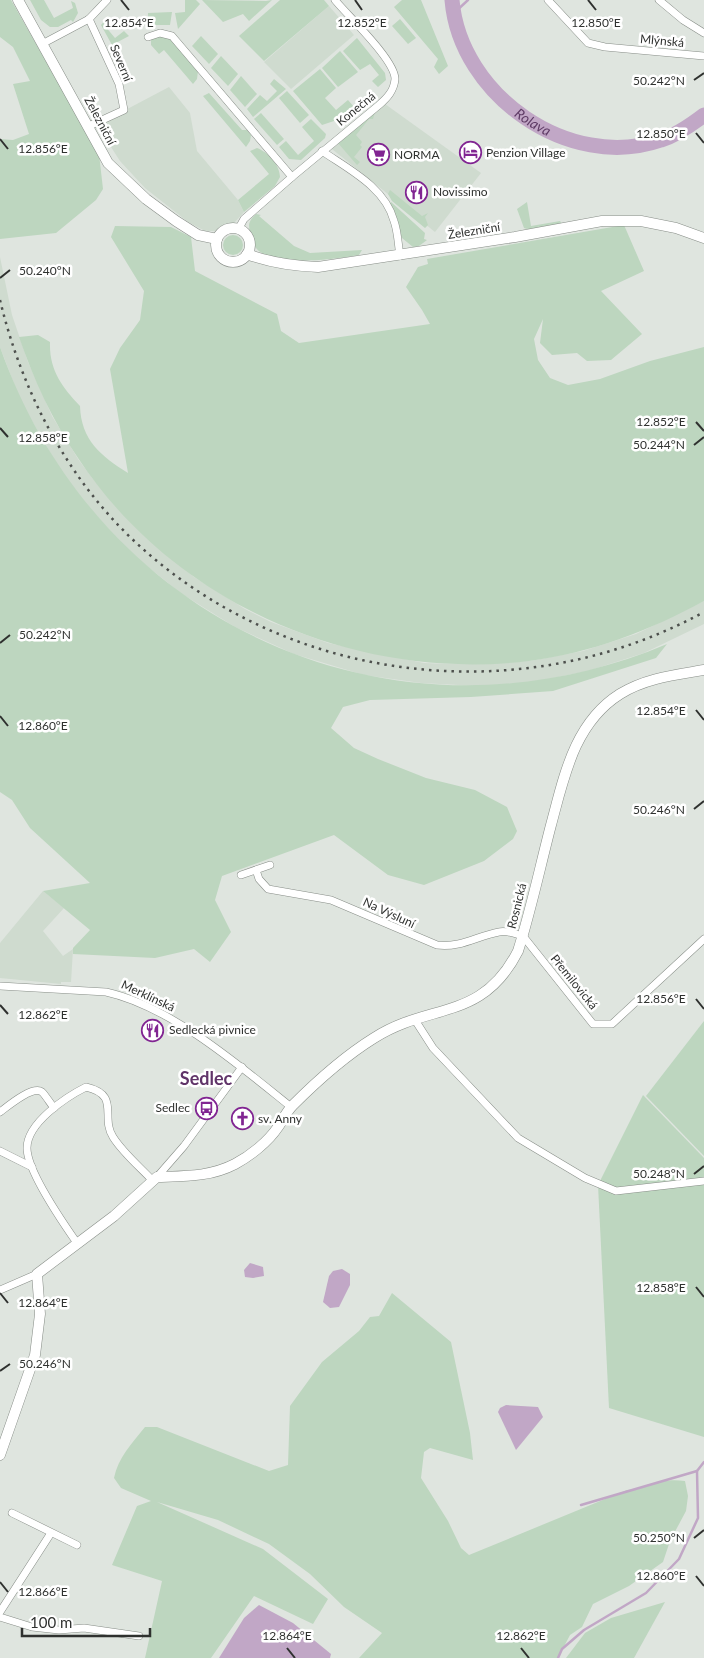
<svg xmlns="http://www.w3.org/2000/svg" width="704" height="1658" viewBox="0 0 704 1658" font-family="Lato,sans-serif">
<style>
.built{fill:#cfdbcf}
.green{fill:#bdd6bf}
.water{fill:#c1a7c6}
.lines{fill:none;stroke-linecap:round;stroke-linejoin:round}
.stream{stroke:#c1a7c6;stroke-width:2.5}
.river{stroke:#c1a7c6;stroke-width:15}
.street-casing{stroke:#878d87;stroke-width:8}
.secondary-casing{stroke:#878d87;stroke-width:11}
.street{stroke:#fff;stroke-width:7}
.secondary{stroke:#fff;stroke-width:10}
.rail{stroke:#4d504d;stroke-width:2.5;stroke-dasharray:2.5 5;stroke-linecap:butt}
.ticks{fill:none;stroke:#2f312f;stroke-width:2}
.labels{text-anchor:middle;stroke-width:5;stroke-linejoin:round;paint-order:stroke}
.street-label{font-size:12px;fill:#2f312f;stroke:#fff}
.poi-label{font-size:12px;fill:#2f312f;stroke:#fff;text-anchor:start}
.water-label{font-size:14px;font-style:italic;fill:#5f3c66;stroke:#fff}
.district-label{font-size:18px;font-weight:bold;fill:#603469;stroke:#fff}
.ticks-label{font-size:12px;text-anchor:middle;fill:#2f312f;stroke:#fff;stroke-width:5;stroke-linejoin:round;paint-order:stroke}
</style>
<rect width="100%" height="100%" fill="#dfe5df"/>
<!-- built -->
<g class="built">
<path d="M329,6L354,35L291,89L264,62Z"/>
<path d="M169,87L190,113L197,151L238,200L244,212L234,223L215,231H205L188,222L145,188L120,161L97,125Z"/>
<path d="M385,104L481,173L435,232L332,149Z"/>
<path d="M0,257L12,315L28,362L52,416L78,459L93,479L147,539L194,577L245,609L271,622L328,643L424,663L448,664L530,661L583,651L636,634L704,601V624L644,653L588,671L533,682L478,686L421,683L364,675L294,654L235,627L182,594L133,555L92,511L61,471L21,402L0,347Z"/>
<path d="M43,891L64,908L43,931L63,956L73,949L71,982H61V984L0,978V943Z"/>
</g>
<!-- green -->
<g class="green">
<path d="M0,0H11L99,154L103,189L96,200L56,233L0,239V139L13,140L29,134L13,84L30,81L13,47L0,37Z"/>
<path d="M30,0H44L54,18L73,8L71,1L75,3L78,13L73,22L71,20L58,27H50L41,20Z"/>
<path d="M185,0H196L200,4L178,29L175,13L185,12Z"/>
<path d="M202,0L266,1L272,0L249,21L243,14L223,22Z"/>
<path d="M280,0H324L329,6L264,61L239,36Z"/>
<path d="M402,0H421L448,66L439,74L434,67L438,59L394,7Z"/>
<path d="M172,12L170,25H148V13Z"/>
<path d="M109,16L112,20L105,26L115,38L124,31L129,36L112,45L101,25Z"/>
<path d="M400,19L416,38L408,44L392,26Z"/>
<path d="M159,36L169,37L198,71L197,79L193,84L164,50L159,54L151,45V39Z"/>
<path d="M201,36L218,54L209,64L192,46Z"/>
<path d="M357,38L385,73L386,80L378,87L372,81L379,75L370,64L360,70L343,51Z"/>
<path d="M340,51L358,72L338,87L322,68Z"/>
<path d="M221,56L238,74L228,86L211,68Z"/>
<path d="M320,69L336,88L325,98L336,110L348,100L354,107L340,119L322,125L293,91Z"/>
<path d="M241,76L257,94L245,107L230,90Z"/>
<path d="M274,79L286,89L253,117L247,109L260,95L267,101L277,91L270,84Z"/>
<path d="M287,91L309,115L300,123L279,98Z"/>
<path d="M209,93L242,130H247L251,135L250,141L246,147L203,96Z"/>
<path d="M375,112L373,119H369L356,135L362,142L360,145L362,147L354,157L360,162L357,165L338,143Z"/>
<path d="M261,113L284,139L277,145L254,119Z"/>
<path d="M311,119L326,134L325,138L301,160L289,159L279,147L286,141L298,155L314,141L302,127Z"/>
<path d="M257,148C268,152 280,165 280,177L275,186L244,212L238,200L269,174L250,151Z"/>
<path d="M390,190L422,216L428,213L425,217L428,225L425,228L392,201L388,194Z"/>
<path d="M391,202L425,233L424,239L427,240L419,246L413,247L402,238L390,204Z"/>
<path d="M527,202L531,226L560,221L562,224L530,230L524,228L517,209Z"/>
<path d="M256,214L261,215L259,216L294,246L310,253L362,250L359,255C337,259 271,268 256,248C254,245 254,241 252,237C248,227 247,222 256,214Z"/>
<path d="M624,225L644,271L601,291L642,334L611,360L587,361L577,353L552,355L540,343L543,319L534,339L538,360L550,378L568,385L600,379L650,361L704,347V601C649,631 591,653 529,661C356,682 175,605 78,458C52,420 34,380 19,337L38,335L50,342C49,370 62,387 80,406C81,440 101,456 128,473L110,369L120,348L140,320L144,291L111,237L115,226L171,227L191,237L195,271L277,314L281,331L299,343L430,324L422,310L406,287L418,267L428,264L427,259Z"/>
<circle cx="233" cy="245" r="10"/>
<path d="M0,347C98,625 394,759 667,644L656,658L553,691L471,697L370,700L343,707L331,728L354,748L378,759L426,778L475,790L507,807L517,831L513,839L484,861L424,885L388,875L334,835L222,876L215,900L231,932L210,962L194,949L155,958L73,954V948L90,930L43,891L90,883L30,828L12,800L0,792Z"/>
<path d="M704,1021V1156L646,1096Z"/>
<path d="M643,1095L704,1158V1437L609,1408L598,1185Z"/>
<path d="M392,1293L451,1342L470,1433L473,1460L430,1448L424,1452L421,1478L448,1521L461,1548L469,1555L627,1490C651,1489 658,1477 685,1481L688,1496L686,1511L670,1541L663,1562L629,1586L593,1604L582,1627L570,1635L558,1658H359L382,1633L344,1607L310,1574L269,1544L218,1520L157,1502L263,1549L328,1599L313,1624L254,1596L211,1658H145L162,1581L112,1565L137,1506L151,1501L121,1488L114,1478C118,1458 132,1443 145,1427H157L269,1471L288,1465L290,1406L322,1362L359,1331L370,1317L379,1316Z"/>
<path d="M665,1602L634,1658H566L585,1633L611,1618Z"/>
</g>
<!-- water -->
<g class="water">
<path d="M250,1263L263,1267L264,1276L253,1278L245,1277L244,1270Z"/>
<path d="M342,1269L350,1274V1285L339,1307L330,1308L323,1302L329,1276L333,1271Z"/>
<path d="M506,1405L538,1407L543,1417L516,1450L498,1412L500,1408Z"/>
<path d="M259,1605L293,1623L331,1654L330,1658H219L244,1618Z"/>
</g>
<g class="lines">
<!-- stream -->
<g class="stream">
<path d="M453,14L468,0"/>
<path d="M581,1505L697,1471"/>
<path d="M558,1658L562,1649L584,1630L646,1593L679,1559L698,1518L697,1471L704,1462"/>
</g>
<!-- river -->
<path class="river" id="s1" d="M452,0C460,95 569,172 661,140C677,135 691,125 704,115"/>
<defs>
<g id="street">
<path d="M548,0L588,43L605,47L704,56"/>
<path d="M659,0L683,20L704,33"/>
<path d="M148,37L160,33L172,36L292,177"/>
<path d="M42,44L89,19L107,0"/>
<path d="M89,126L124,110L119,84L89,19"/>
<path d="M322,151C348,169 385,187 394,221C398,232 398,244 400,256"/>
<path d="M239,228L244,219L292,177L379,105C387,98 394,91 395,79C395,60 348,16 335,0"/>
<path d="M256,870L259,879L268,889L331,900L437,945C461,948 477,936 499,932C507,930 515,934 523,936L593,1024H612L704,939"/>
<path d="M241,875L270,865"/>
<path d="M0,986L106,992C170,1006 240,1066 291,1107"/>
<path d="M415,1020L433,1048L518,1138L585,1178L616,1191L704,1181"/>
<path d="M0,1112C8,1106 33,1085 42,1092C46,1096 50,1103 54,1108"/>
<path d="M0,1151L32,1167"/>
<path d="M157,1177L184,1146L242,1067"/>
<path d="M77,1243C63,1223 27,1171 27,1148C27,1123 66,1097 86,1087C121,1095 100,1117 113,1137C123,1153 140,1167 153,1181"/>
<path d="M0,1290L37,1274"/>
<path d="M12,1513L77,1545"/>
<path d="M0,1612L51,1533"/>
<path d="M0,1617L32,1627L59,1630L84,1628L139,1636"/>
</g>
<g id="secondary">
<path d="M18,0L108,163L146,199L176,221L198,235L217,239"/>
<circle cx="233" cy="245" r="17"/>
<path d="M247,254C271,263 293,266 318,267L515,237L602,221H641L676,228L704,238"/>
<path d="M0,1455L35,1355L40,1314L37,1274L114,1216L157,1177C185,1176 210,1177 235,1164C250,1156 268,1142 278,1127C283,1120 286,1112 293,1105C317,1081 345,1056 374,1038C430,1002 482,1022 518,951C531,910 540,867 551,825C564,777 574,723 620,694C646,678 675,675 704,670"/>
</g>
</defs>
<!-- street casing -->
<use href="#street" class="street-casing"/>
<!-- secondary casing -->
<use href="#secondary" class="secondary-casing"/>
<!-- street -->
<use href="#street" class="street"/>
<!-- secondary -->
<use href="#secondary" class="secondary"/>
<!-- rail -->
<path class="rail" d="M0,300C21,388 64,473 130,537C283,684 519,713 704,612"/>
</g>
<!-- ticks -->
<path class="ticks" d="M121,0L129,10M355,0L362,10M588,0L596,10M694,80L704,73M696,133L704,143M0,139L8,149M0,278L10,270M696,422L704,431M0,428L8,437M694,445L704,437M0,643L10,635M696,710L704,720M0,716L8,726M694,809L704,801M696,999L704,1009M0,1005L8,1014M694,1174L704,1166M696,1287L704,1297M0,1293L8,1303M0,1371L10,1364M694,1538L704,1530M696,1576L704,1586M0,1582L8,1592M287,1648L295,1658M521,1648L529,1658"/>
<!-- icons -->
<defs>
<symbol id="hotel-ring" viewBox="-11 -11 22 22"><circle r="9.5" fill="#fff" stroke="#812592" stroke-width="1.5"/><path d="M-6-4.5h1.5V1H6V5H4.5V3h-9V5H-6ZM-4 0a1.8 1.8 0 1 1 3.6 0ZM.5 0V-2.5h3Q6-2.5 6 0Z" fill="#812592"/></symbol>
<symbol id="supermarket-ring" viewBox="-11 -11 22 22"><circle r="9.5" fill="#fff" stroke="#812592" stroke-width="1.5"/><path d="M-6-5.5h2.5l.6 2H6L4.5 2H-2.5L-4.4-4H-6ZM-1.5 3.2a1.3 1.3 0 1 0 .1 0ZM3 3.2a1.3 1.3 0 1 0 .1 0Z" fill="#812592"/></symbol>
<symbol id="restaurant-ring" viewBox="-11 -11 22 22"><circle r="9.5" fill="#fff" stroke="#812592" stroke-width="1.5"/><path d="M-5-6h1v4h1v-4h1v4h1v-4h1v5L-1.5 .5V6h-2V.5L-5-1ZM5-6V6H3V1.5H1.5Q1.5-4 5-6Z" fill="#812592"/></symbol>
<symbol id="bus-ring" viewBox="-11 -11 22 22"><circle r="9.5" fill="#fff" stroke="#812592" stroke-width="1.5"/><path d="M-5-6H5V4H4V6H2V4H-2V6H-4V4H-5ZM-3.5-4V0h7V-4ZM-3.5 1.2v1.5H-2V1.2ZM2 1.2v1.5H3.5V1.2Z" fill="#812592"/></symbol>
<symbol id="church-ring" viewBox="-11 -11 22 22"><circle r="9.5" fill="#fff" stroke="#812592" stroke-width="1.5"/><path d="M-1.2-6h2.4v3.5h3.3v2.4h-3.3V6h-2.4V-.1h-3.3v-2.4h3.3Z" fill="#812592"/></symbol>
</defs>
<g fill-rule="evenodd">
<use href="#hotel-ring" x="458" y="140" width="25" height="25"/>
<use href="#supermarket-ring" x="366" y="142" width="25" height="25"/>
<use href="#restaurant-ring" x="404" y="180" width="25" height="25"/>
<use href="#restaurant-ring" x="140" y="1018" width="25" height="25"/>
<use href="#bus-ring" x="194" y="1096" width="25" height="25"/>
<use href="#church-ring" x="230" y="1106" width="25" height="25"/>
</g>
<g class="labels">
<!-- street labels -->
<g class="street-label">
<text transform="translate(662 41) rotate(5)" y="4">Mlýnská</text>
<text transform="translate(121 63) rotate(67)" y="4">Severní</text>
<text transform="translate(356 109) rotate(-39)" y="4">Konečná</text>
<text transform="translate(100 121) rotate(62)" y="4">Železniční</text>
<text transform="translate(474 231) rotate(-9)" y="4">Železniční</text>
<text transform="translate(517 906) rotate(-76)" y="4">Rosnická</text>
<text transform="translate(389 913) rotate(25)" y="4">Na Výsluní</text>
<text transform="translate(574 982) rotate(51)" y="4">Přemilovická</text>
<text transform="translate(148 996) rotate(25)" y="4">Merklínská</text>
</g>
<!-- poi labels -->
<g class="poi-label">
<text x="486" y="157">Penzion Village</text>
<text x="394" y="159">NORMA</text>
<text x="433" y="196">Novissimo</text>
<text x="169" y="1034">Sedlecká pivnice</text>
<text x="190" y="1112" text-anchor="end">Sedlec</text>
<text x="258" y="1123">sv. Anny</text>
</g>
<!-- water labels -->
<g class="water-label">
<text dy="5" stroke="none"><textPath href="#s1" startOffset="152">Rolava</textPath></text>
</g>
<!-- district labels -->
<g class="district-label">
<text x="206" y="1085">Sedlec</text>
</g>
</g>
<g class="ticks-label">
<text x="129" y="27">12.854°E</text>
<text x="362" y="27">12.852°E</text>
<text x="596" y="27">12.850°E</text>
<text x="659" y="85">50.242°N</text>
<text x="661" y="138">12.850°E</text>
<text x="43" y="153">12.856°E</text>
<text x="45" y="275">50.240°N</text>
<text x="661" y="426">12.852°E</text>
<text x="43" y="442">12.858°E</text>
<text x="659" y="449">50.244°N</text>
<text x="45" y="639">50.242°N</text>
<text x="661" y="715">12.854°E</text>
<text x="43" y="730">12.860°E</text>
<text x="659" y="814">50.246°N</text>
<text x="661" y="1003">12.856°E</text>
<text x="43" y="1019">12.862°E</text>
<text x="659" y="1178">50.248°N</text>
<text x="661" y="1292">12.858°E</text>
<text x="43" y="1307">12.864°E</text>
<text x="45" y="1368">50.246°N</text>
<text x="659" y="1542">50.250°N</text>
<text x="661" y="1580">12.860°E</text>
<text x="43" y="1596">12.866°E</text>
<text x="287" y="1640">12.864°E</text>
<text x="521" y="1640">12.862°E</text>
</g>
<!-- scale -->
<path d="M22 1628v8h128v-8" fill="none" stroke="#2f312f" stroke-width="2.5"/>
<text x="30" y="1628" font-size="15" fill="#2f312f" stroke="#ffffff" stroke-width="4" paint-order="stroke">100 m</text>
</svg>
